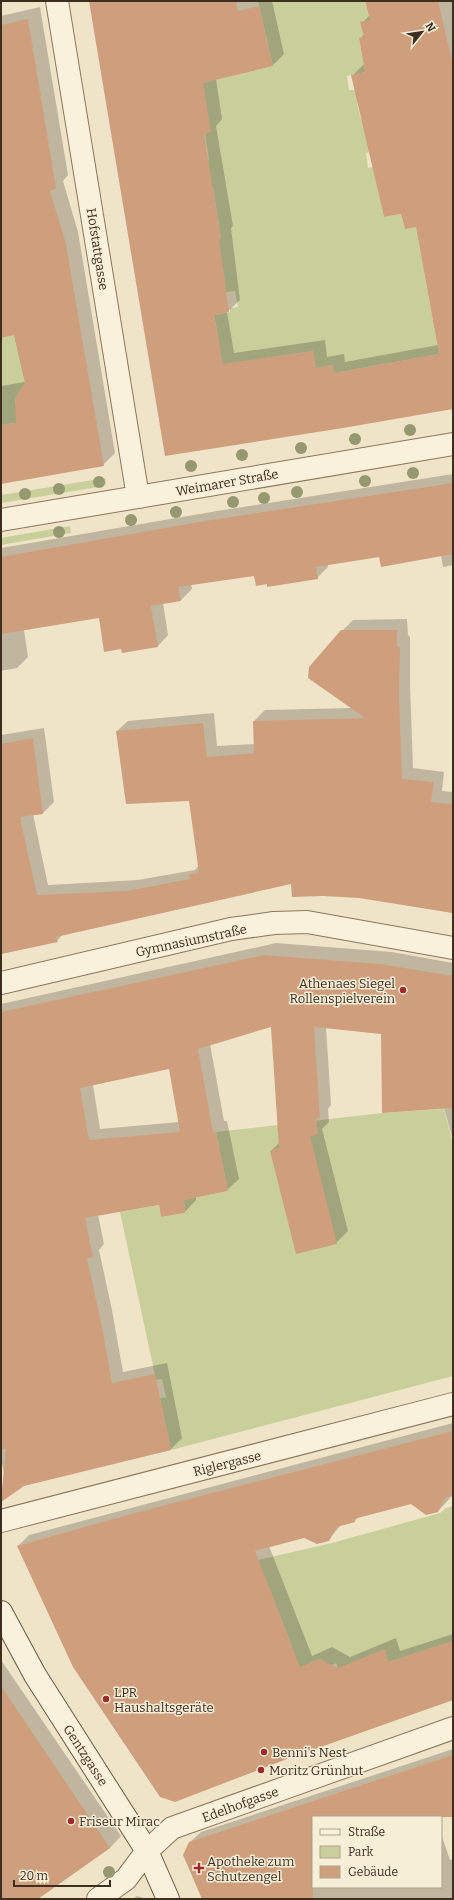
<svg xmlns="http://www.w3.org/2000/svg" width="454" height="1900" viewBox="0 0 454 1900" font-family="Bitter,serif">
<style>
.green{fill:#c9cf9b}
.shadow{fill:#0003;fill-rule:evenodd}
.building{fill:#cf9f7d;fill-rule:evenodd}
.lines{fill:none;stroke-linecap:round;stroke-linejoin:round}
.pedestrian-casing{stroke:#8d765c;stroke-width:24}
.minor-casing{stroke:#8d765c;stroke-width:24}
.tertiary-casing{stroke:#8d765c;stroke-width:24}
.secondary-casing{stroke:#6f573f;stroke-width:24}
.pedestrian{stroke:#faf1dc;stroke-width:22}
.minor{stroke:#faf1dc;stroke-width:22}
.tertiary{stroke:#faf1dc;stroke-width:22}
.secondary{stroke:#faf1dc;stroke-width:22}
.tree{fill:#96986f}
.poi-dot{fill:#9e2a2b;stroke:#f7eed8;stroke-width:1.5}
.labels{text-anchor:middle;stroke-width:3;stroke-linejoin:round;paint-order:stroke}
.street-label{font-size:13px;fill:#3d2e20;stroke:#f7eed8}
.poi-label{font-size:13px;fill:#3d2e20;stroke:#f7eed8;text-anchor:start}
</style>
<rect width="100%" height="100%" fill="#f0e4c8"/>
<!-- green -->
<g class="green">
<path d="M258,1H365L370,20L361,22L364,37L359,38L365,72L347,76L349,90H356L361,101L357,104L361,120L369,123L395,147L366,153L368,168L373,167L384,217L401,214L405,229L416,227L439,354L334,373L332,365L316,368L313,351L264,358L219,383L218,336L214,315L230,312V308L238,307L235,291L226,292L224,276L200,242L221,239L213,187L193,190L190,165L209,160L198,84L273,66Z"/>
<path d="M21,333L23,373L26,387C10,398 14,405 24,418L13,427V423L1,425V338Z"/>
<path d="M105,478L106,485L104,486L1,503V495Z"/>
<path d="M70,526L71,533L1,545V538Z"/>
<path d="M444,1109L453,1144V1376L171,1450L160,1398L166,1397L162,1379L156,1380L120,1212L159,1205L161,1217L185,1213L184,1200L228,1191L216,1132L382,1113Z"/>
<path d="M453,1506V1641L388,1662L385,1650L339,1670L336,1663L330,1666L320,1659L311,1662L306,1672H257L292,1646L258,1560L332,1543L440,1513L446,1508Z"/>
</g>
<!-- shadow -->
<g class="shadow">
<path d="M90,1H272L284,54L272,66L216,79L222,119L216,126L233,226L231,228L240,300L227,312L234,353L325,340L327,357L344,354L345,362L438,345L416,225L402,213L352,76L364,64L360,39L364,34L362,23L370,15L366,1H452L453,407L166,455Z"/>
<path d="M40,7L68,175L63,181L78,232L115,453L103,465L1,482V386L25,382L14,334L1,337V16Z"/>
<path d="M453,474V565L443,567L441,555L380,556L328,564V567L317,578L268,583L255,575L191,584L192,589L181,600L163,603L168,635L158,646L122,648L99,617L24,630L28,657L17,668L1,671V548L217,511Z"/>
<path d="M407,619L408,635L410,637V683L413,768L444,772L442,791L453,792V913L359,897L292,883L63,934L57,941L1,954V735L44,728L54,802L43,813L33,814L48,885L138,880L195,870L199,865L190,800L117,731L128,721L214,713L217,746L255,744L254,721L265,710L353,708L342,631L353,620Z"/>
<path d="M276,943L392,952L453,963V1140L444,1108L382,1034L326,1027L331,1105L328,1109L329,1122L322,1129L348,1231L336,1243L271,1151L280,1142L272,1026L210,1044L224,1121H227L239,1179L227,1190L196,1197V1200L185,1212L159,1204L98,1215L104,1244L99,1250L112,1310L123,1372L167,1363L182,1438L170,1450L24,1485L1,1501L4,1474L1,1458V1004ZM170,1068L179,1122L100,1129L93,1085Z"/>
<path d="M453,1423V1495L438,1511L412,1503L359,1516L355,1521L342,1524L328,1540L305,1537L269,1546L312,1656L332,1647L350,1657L396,1638L400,1651L453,1634V1700L161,1796L18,1546L29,1535Z"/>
<path d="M1,1660L121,1836L110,1848L36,1899H1Z"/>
<path d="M453,1749V1813L441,1817H313V1887H441V1834L450,1860L453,1859V1899H203L190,1842L201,1832Z"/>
<path d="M137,1896L148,1899H133Z"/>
</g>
<!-- building -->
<g class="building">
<path d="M89,1H236L238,11L259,6L273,66L203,83L211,132L204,134L221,239H219L229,312L214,315L223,364L313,351L316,368L333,365L334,373L439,354L416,227L405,229L401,214L384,217L351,75L365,72L359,38L364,37L360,22L370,20L365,1H438L453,65V409L343,428L165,456Z"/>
<path d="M28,19L56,188L50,191L66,244L104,466L1,484V425L16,423L15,398L25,383L14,335L1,338V25Z"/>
<path d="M453,483V554L381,567L379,557L316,567L318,579L267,587V584L256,586L254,576L178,587L181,601L151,606L158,647L122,653L121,649L104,652L99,618L1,634V557L205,521Z"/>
<path d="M341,630H397V646L400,648L399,694L402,779L434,782L431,802L453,804V913L359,898L323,896L292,897L291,884L56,937L58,942L1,954V744L33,738L43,814L20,817L37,895L127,891L190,879L189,874L199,873L189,801L126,804L116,731L203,723L207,757L254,753L253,721L365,718L308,678L309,667Z"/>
<path d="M264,955L380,964L453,976V1108L382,1113L381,1034L314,1027L320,1118H316L318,1135L310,1136L337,1244L296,1254L270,1151L279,1148L271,1027L198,1049L213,1132H216L228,1191L184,1200L185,1213L161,1217L159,1205L85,1218L93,1257L87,1258L101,1322L112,1383L155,1374L171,1450L24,1486L1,1502L6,1448L1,1450V1012ZM169,1069L180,1132L89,1140L80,1088Z"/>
<path d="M453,1431V1496L446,1497L438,1512L426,1515L411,1504L354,1519L355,1522L337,1527L329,1541L317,1544L304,1538L255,1551L300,1667L320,1659L338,1668L385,1649L388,1662L453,1641V1700L287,1759L175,1802L160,1797L73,1667L17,1546L135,1513Z"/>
<path d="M1,1686L110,1848L38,1899H1Z"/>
<path d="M453,1755V1817H313V1899H202L183,1855L189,1842Z"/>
</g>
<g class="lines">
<defs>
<path id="pedestrian" d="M98,1899L126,1879L147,1851"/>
<g id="minor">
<path d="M57,1L138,497"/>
<path d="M1,520L453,444"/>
<path d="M1,1521L453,1404"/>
<path d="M147,1851L172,1828L453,1728"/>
</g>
<path id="tertiary" d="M1,983L231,929L274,923L307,922L453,948"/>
<path id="secondary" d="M1,1612L35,1675L147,1851L168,1899"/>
</defs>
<!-- pedestrian casing -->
<use href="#pedestrian" class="pedestrian-casing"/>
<!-- minor casing -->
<use href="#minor" class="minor-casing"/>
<!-- tertiary casing -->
<use href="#tertiary" class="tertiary-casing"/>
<!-- secondary casing -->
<use href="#secondary" class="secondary-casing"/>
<!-- pedestrian -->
<use href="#pedestrian" class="pedestrian"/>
<!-- minor -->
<use href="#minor" class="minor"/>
<!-- tertiary -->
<use href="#tertiary" class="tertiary"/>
<!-- secondary -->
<use href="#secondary" class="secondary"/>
</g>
<!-- trees -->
<g class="tree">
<circle cx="410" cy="430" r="6"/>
<circle cx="355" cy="439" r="6"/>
<circle cx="301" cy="448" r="6"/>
<circle cx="242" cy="455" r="6"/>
<circle cx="191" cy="466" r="6"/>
<circle cx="413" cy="473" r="6"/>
<circle cx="365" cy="481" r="6"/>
<circle cx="99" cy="482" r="6"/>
<circle cx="59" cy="489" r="6"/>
<circle cx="297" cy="492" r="6"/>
<circle cx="25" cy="494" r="6"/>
<circle cx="264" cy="498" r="6"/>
<circle cx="233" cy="502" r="6"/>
<circle cx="176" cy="512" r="6"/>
<circle cx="131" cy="520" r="6"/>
<circle cx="59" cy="532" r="6"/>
<circle cx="109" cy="1872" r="6"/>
</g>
<!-- markers -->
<g class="poi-dot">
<circle cx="403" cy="990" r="4"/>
<circle cx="106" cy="1699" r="4"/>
<circle cx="264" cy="1752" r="4"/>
<circle cx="261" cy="1770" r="4"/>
<circle cx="71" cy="1821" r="4"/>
<path d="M197 1862h4v4h4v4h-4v4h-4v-4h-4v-4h4z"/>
</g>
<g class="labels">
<!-- street labels -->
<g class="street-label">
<text transform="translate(98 249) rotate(81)" y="5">Hofstattgasse</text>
<text transform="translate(227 482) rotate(-10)" y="5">Weimarer Straße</text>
<text transform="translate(191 940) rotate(-12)" y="5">Gymnasiumstraße</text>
<text transform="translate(227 1463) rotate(-14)" y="5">Riglergasse</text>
<text transform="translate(86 1755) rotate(57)" y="5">Gentzgasse</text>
<text transform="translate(240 1804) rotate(-20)" y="5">Edelhofgasse</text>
</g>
<!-- poi labels -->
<g class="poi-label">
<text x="395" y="988" text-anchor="end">Athenaes Siegel<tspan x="395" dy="15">Rollenspielverein</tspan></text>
<text x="114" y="1697">LPR<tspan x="114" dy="15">Haushaltsgeräte</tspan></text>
<text x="272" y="1757">Benni's Nest</text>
<text x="269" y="1775">Moritz Grünhut</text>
<text x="79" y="1826">Friseur Mirac</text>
<text x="207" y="1866">Apotheke zum<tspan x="207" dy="15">Schutzengel</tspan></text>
</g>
</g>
<!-- border -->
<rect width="454" height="1900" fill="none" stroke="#3d2e20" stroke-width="4"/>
<!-- legend -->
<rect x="312" y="1816" width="130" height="72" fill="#f7eed8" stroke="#ada18e"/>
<rect x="320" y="1829" width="20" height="6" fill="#faf1dc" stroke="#ada18e"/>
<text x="348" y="1836" font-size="12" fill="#3d2e20">Straße</text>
<rect x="320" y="1846" width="20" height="12" fill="#c9cf9b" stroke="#ada18e"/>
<text x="348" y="1856" font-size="12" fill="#3d2e20">Park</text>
<rect x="320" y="1866" width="20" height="12" fill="#cf9f7d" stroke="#ada18e"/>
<text x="348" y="1876" font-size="12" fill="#3d2e20">Gebäude</text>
<!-- north arrow -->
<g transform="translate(422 32) rotate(60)" stroke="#f7eed8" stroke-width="3" paint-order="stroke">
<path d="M0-3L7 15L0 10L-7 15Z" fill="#3d2e20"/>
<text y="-6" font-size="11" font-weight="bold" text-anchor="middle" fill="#3d2e20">N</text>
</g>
<!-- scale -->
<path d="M14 1880v6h96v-6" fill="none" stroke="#3d2e20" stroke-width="2"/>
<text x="20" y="1880" font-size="12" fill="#3d2e20" stroke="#f7eed8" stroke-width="3" paint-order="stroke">20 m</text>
</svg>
